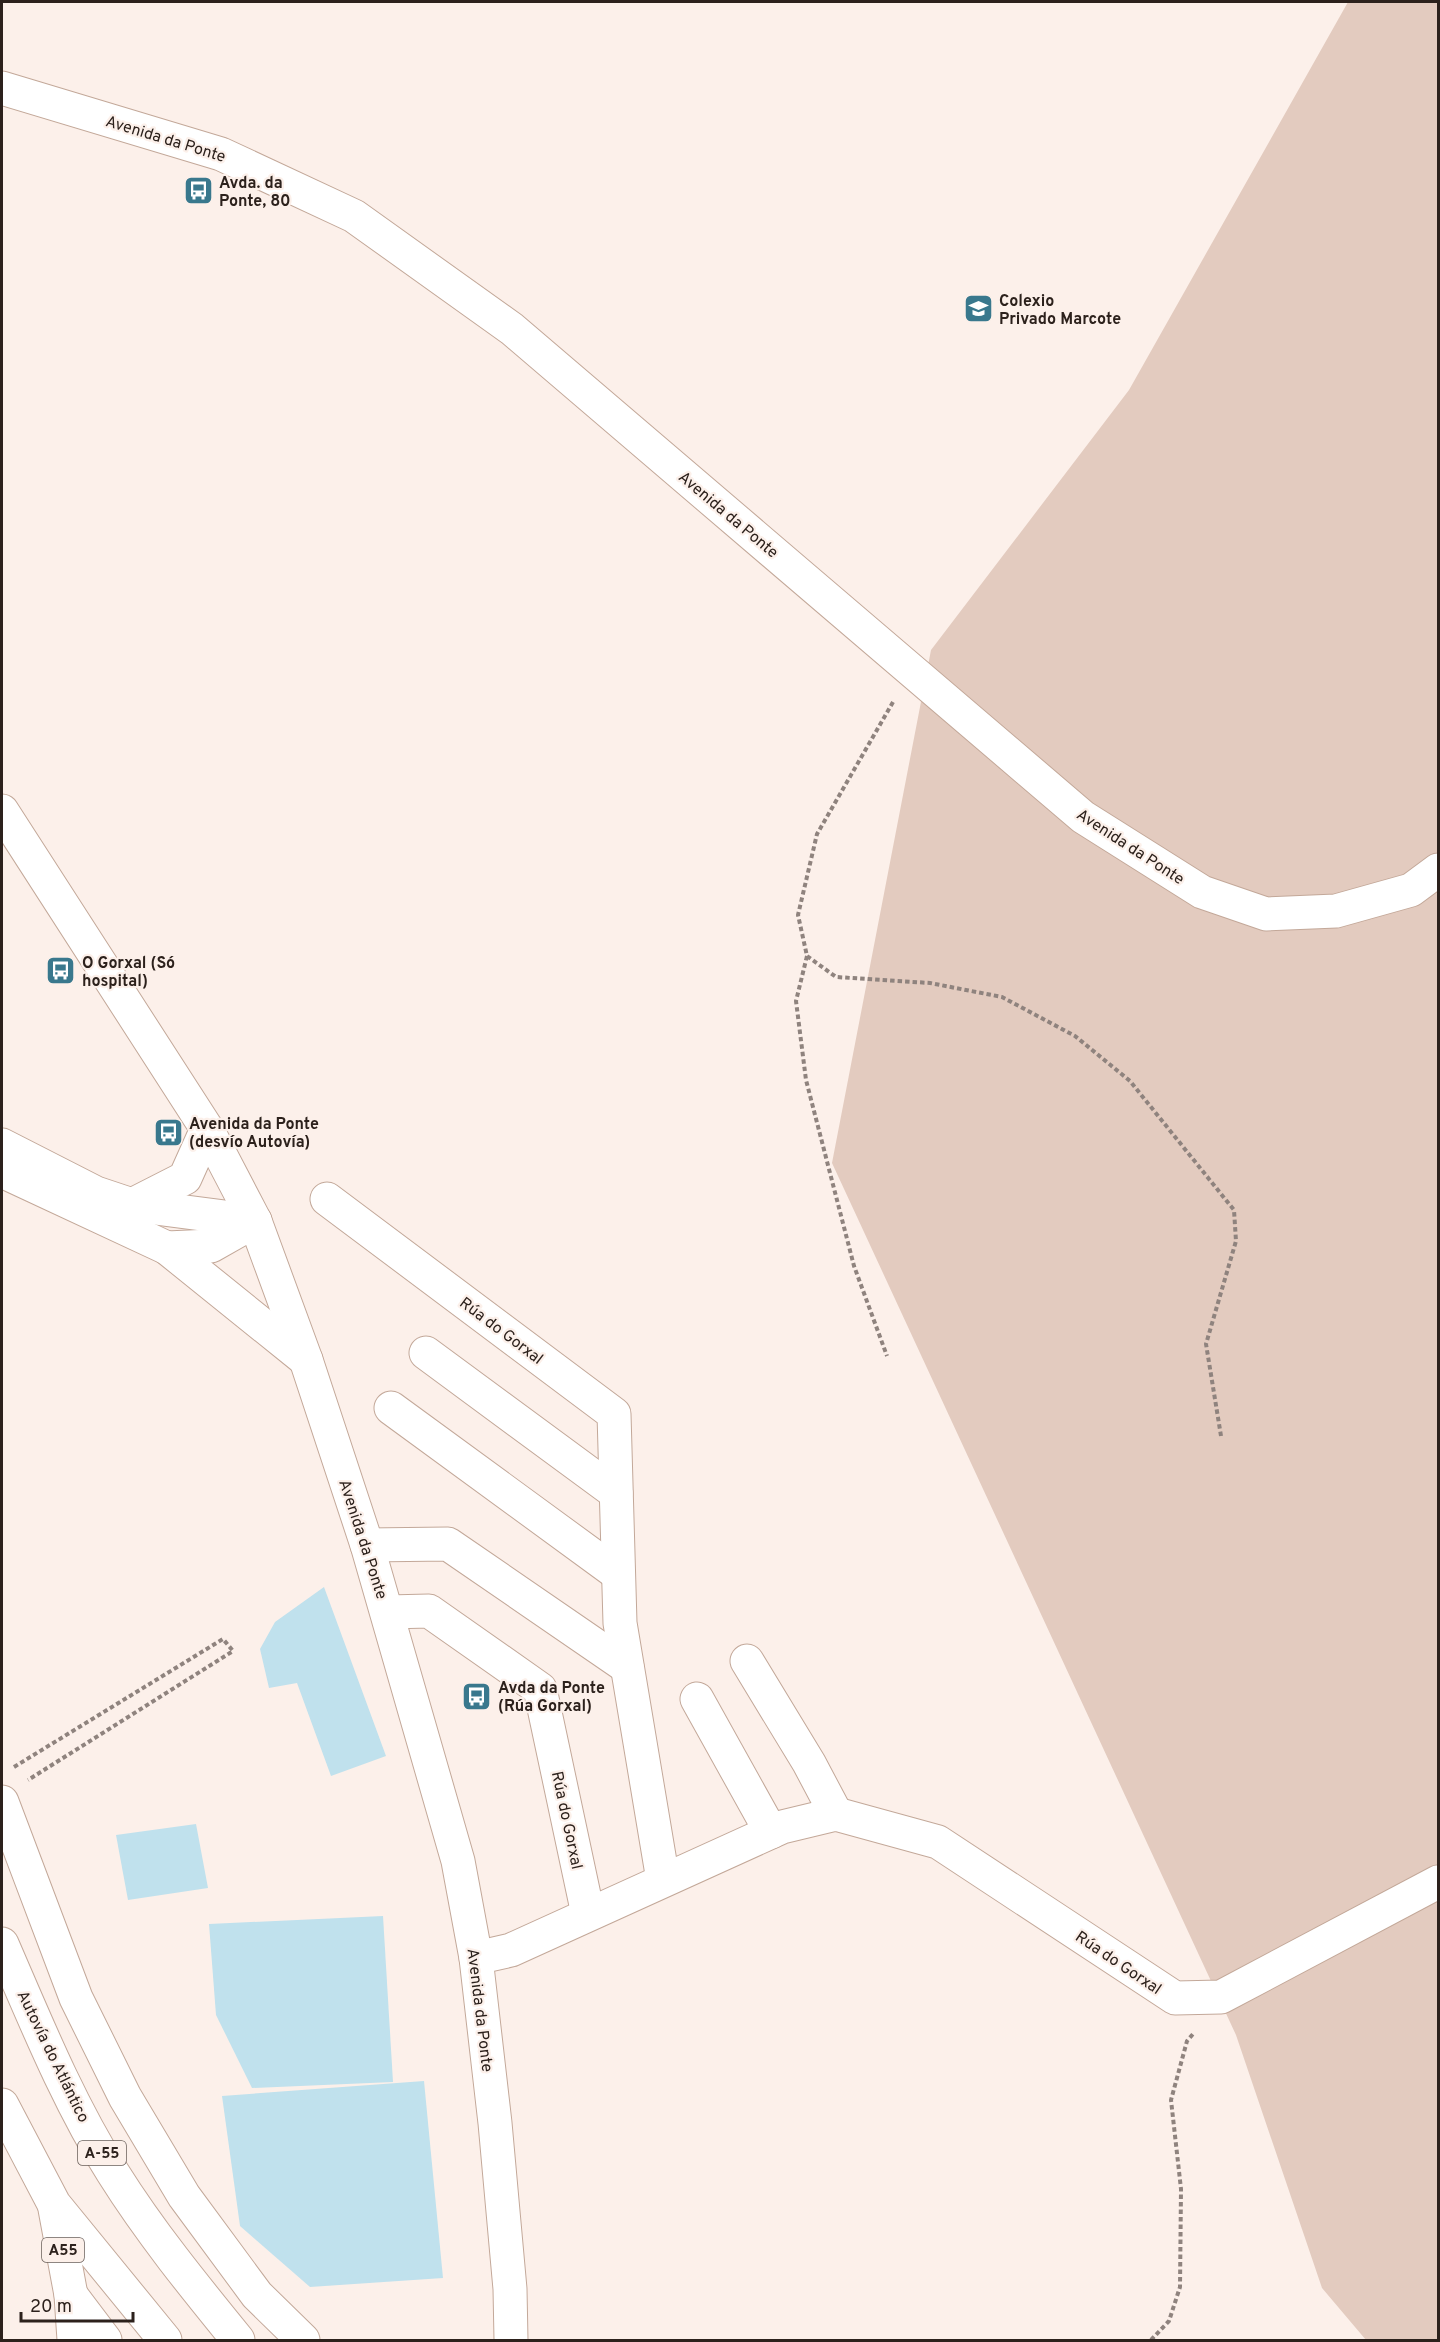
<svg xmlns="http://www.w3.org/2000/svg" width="1440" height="2342" viewBox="0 0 1440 2342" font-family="Overpass,sans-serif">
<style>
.green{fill:#e3cbbf}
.building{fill:#c0e1ed}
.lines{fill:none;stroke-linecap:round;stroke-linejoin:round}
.street-casing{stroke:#c3a899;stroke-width:35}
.secondary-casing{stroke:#c3a899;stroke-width:35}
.highway-casing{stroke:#c3a899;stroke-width:35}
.path{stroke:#8f837e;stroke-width:4;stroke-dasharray:4.5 3;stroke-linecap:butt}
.street{stroke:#fff;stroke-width:33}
.secondary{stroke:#fff;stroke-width:33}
.highway{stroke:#fff;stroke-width:33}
.labels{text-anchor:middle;stroke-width:4.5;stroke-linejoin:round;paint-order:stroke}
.shield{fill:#fcf0ea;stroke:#6a5f5a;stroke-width:1.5}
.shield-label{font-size:15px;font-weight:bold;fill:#2c211c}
.street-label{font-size:16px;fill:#2c211c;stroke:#fcf0ea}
.poi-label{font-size:16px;font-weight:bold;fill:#2c211c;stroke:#fcf0ea;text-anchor:start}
</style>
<rect width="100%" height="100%" fill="#fcf0ea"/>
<!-- green -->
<path class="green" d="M1348,2H1438V2340H1366L1322,2288L1236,2035L832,1163L931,650L1129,390Z"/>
<!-- building -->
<g class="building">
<path d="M324,1587L386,1756L331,1776L297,1683L269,1688L260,1649L275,1622Z"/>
<path d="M196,1824L208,1888L128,1900L116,1835Z"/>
<path d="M383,1916L393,2082L252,2088L216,2015L209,1924Z"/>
<path d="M424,2081L443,2278L310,2287L240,2226L222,2096Z"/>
</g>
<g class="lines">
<defs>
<g id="street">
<path d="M2,1145L96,1193L132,1205L185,1178L207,1129"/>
<path d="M2,1171L167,1248L306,1360"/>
<path d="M327,1199L614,1414L620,1623L663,1880"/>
<path d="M132,1205L255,1221"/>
<path d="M167,1248L211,1246L255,1221"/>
<path d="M426,1353L616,1493"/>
<path d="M391,1408L618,1574"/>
<path d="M367,1545L448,1544L627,1667"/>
<path d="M388,1612L429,1611L540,1689L588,1914"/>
<path d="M747,1661L809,1763L836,1814"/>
<path d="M697,1699L771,1832"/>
<path d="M2,1802L76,1998L125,2097L184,2196L257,2295L303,2340"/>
<path d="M476,1958L511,1950L782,1827L836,1814L938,1842L1175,1998L1221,1997L1438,1882"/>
</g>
<g id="secondary">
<path d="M2,88L221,154L354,216L512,329L1083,817L1202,892L1266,914L1336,911L1411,890L1438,870"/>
<path d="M2,811L207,1129L255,1221L306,1360L367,1545L458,1861L476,1958L495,2123L510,2289L511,2340"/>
</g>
<g id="highway">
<path d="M2,1944C35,2020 68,2102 113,2173C150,2232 194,2286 238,2340"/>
<path d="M2,2105L54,2204L165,2340"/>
<path d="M55,2209L71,2295L74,2340"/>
<path d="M71,2295L105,2340"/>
</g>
</defs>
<!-- street casing -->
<use href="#street" class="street-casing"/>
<!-- secondary casing -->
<use href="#secondary" class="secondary-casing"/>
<!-- highway casing -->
<use href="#highway" class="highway-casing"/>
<!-- path -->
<g class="path">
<path d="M893,702L817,834L798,915L807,956L836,977L930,983L1002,997L1075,1036L1130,1081L1234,1210L1236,1241L1206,1344L1221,1436"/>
<path d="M807,956L796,1001L806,1080L854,1266L887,1356"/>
<path d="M14,1767L223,1639L233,1651L28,1780"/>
<path d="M1151,2340L1169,2321L1180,2287L1181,2189L1171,2100L1187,2041L1193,2034"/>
</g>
<!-- street -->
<use href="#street" class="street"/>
<!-- secondary -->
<use href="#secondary" class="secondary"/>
<!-- highway -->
<use href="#highway" class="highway"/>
</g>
<!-- icons -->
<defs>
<symbol id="bus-square" viewBox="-11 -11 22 22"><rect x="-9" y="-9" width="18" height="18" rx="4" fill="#39788d" stroke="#fcf0ea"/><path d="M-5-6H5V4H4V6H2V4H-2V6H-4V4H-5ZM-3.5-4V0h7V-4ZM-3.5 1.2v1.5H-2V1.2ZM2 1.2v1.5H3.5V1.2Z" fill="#fff"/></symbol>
<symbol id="school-square" viewBox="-11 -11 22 22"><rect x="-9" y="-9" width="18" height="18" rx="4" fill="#39788d" stroke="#fcf0ea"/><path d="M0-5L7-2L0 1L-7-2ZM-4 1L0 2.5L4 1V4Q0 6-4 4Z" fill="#fff"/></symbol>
</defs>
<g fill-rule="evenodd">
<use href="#bus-square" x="182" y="174" width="33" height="33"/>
<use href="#school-square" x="962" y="292" width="33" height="33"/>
<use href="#bus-square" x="44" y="954" width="33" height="33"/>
<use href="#bus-square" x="152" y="1116" width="33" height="33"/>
<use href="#bus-square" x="460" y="1680" width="33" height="33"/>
</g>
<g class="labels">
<!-- shield labels -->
<g class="shield">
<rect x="78" y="2141" width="48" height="24" rx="4.5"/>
<rect x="42" y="2238" width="42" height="24" rx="4.5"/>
</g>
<g class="shield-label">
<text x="102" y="2158">A-55</text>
<text x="63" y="2255">A55</text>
</g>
<!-- street labels -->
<g class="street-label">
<text transform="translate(166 138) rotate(17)" y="6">Avenida da Ponte</text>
<text transform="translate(729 514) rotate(40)" y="6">Avenida da Ponte</text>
<text transform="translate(1131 846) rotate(33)" y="6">Avenida da Ponte</text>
<text transform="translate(502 1330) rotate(37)" y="6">Rúa do Gorxal</text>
<text transform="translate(364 1539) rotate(72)" y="6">Avenida da Ponte</text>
<text transform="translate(568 1820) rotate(78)" y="6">Rúa do Gorxal</text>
<text transform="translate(1119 1962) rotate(34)" y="6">Rúa do Gorxal</text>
<text transform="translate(481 2010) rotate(83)" y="6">Avenida da Ponte</text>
<text transform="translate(54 2056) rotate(64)" y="6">Autovía do Atlántico</text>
</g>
<!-- poi labels -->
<g class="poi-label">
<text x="219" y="188">Avda. da<tspan x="219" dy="18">Ponte, 80</tspan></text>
<text x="999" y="306">Colexio<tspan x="999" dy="18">Privado Marcote</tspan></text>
<text x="82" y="968">O Gorxal (Só<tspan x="82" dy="18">hospital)</tspan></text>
<text x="189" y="1129">Avenida da Ponte<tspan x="189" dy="18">(desvío Autovía)</tspan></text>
<text x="498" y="1693">Avda da Ponte<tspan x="498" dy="18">(Rúa Gorxal)</tspan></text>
</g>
</g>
<!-- border -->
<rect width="1440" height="2342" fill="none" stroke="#2c211c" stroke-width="6"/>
<!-- scale -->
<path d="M21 2312v9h112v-9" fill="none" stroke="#2c211c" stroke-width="3"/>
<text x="30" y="2312" font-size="18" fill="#2c211c" stroke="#fcf0ea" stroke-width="4.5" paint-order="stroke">20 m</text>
</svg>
